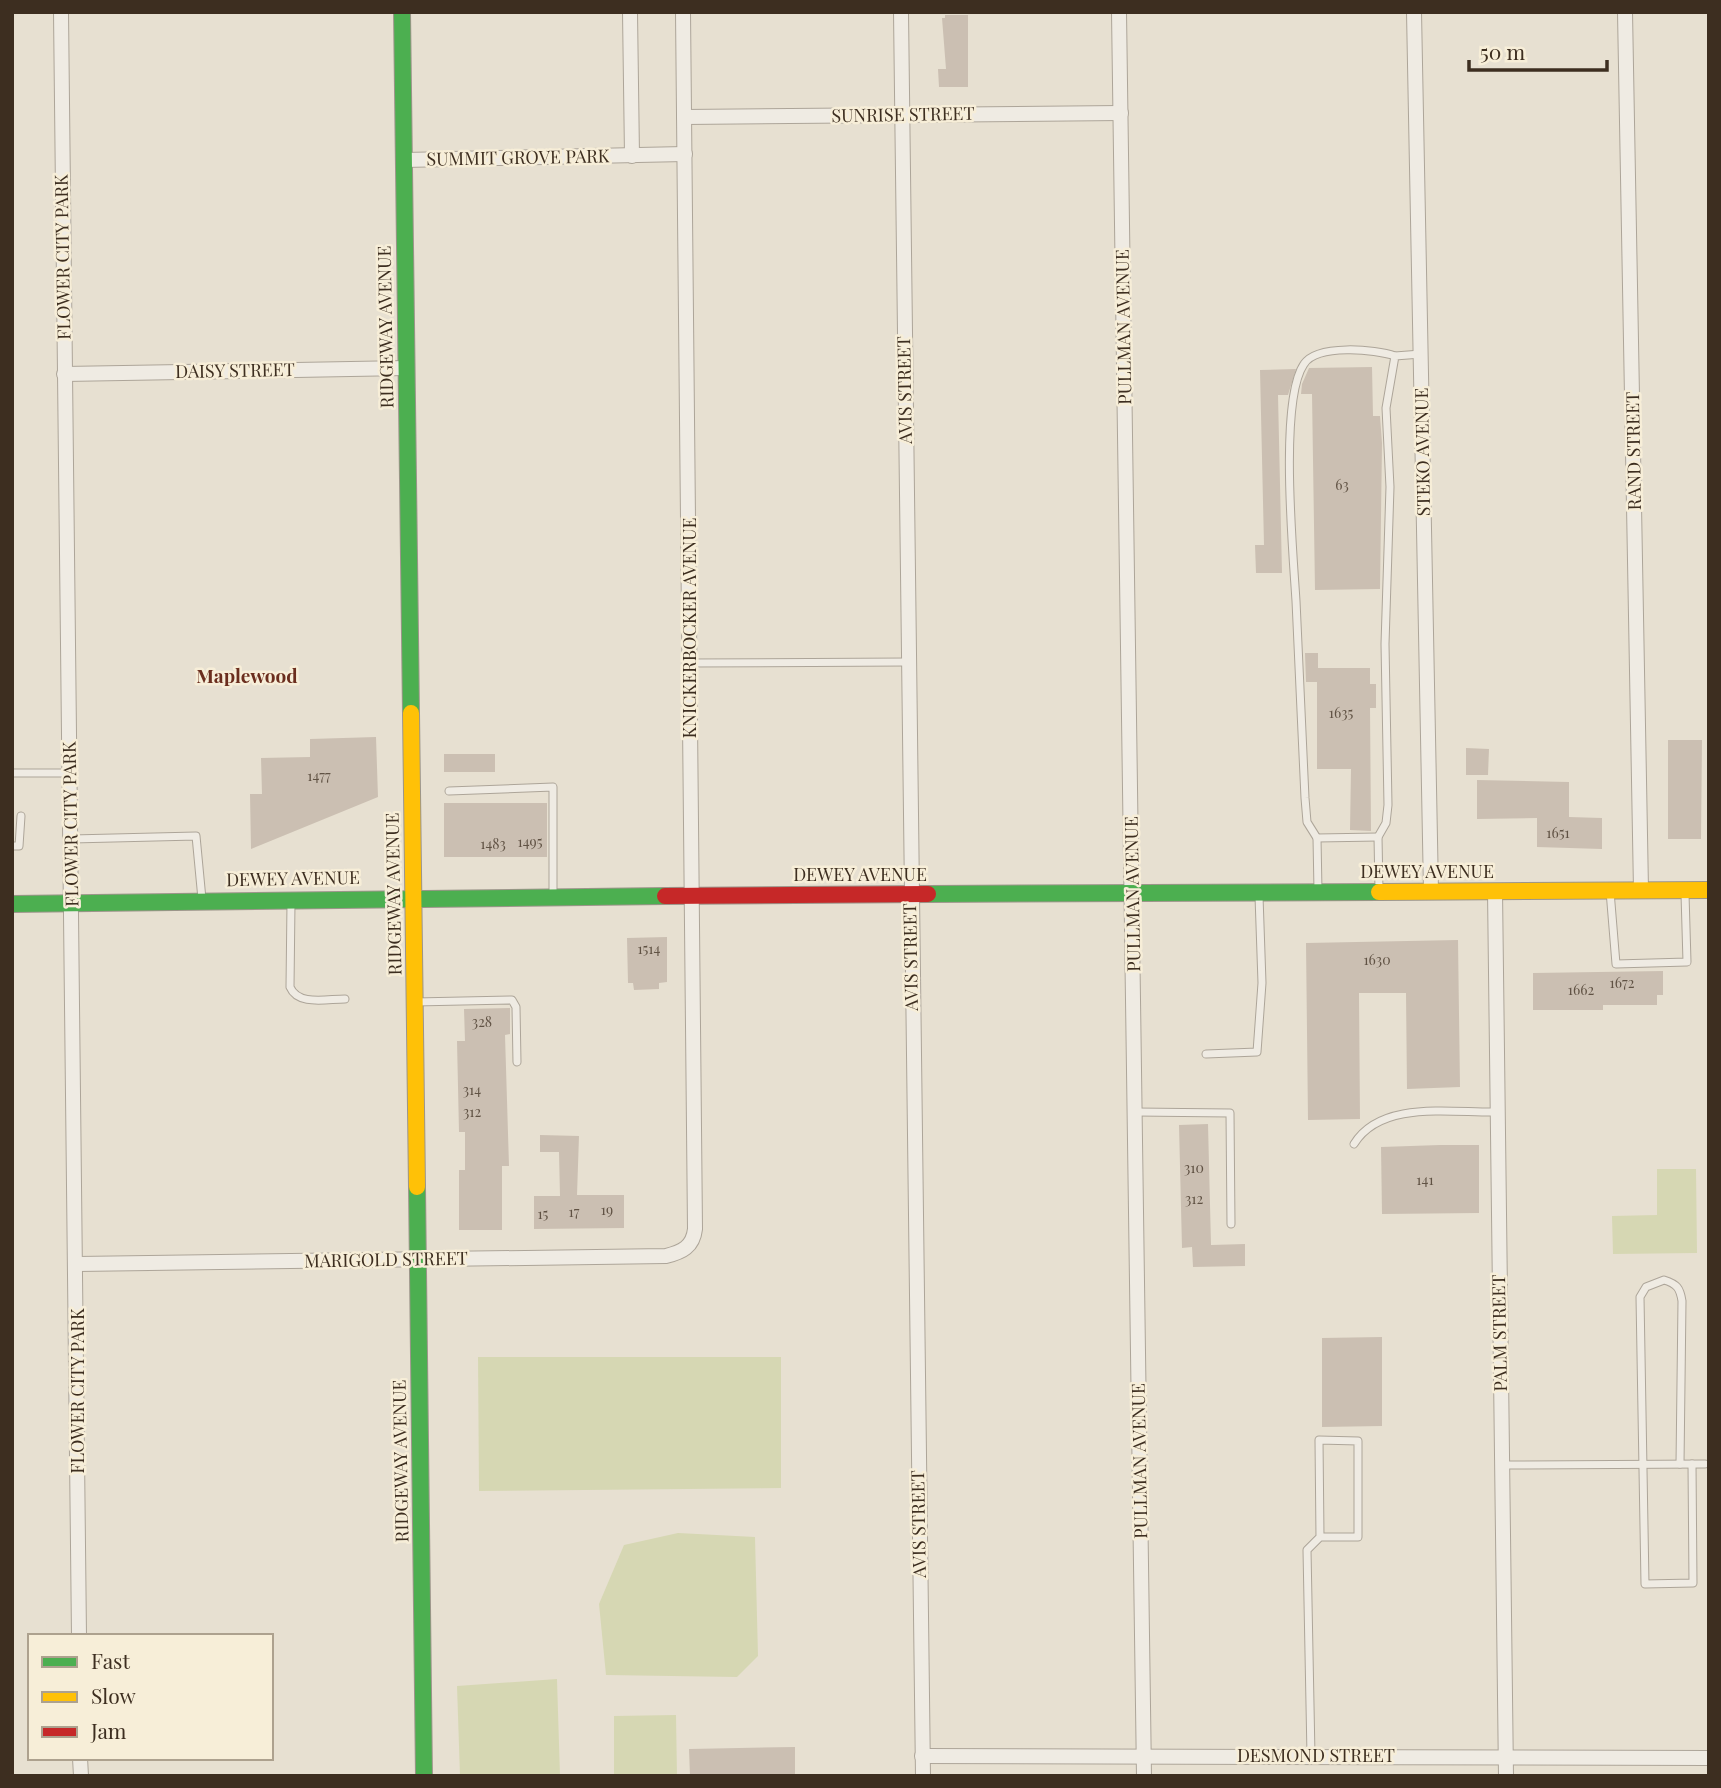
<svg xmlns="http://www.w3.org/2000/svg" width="1721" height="1788" viewBox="0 0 1721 1788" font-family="'Playfair Display',serif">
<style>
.green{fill:#d6d7b3}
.building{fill:#cbbfb2}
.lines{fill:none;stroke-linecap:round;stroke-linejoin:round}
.lane-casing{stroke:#ada599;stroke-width:9}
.street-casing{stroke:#ada599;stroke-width:16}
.fast-casing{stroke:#9c958a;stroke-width:18}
.slow-casing{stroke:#9c958a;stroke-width:18}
.jam-casing{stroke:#9c958a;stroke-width:18}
.lane{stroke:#efebe3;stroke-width:7}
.street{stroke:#efebe3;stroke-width:14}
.fast{stroke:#4caf50;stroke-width:16}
.slow{stroke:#ffc107;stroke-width:16}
.jam{stroke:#c62828;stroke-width:16}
.labels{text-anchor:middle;stroke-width:5;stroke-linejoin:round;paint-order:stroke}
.number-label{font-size:14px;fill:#605244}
.street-label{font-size:18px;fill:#3d2e20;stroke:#f7eed8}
.neighbourhood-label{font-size:19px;font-weight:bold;fill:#6b2e1e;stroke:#f7eed8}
</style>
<rect width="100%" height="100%" fill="#e7e0d1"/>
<!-- green -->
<g class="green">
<path d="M1657,1169H1696L1697,1253L1613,1254L1612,1216L1657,1215Z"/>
<path d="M478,1357H781V1488L479,1491Z"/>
<path d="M678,1533L755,1537L758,1656L737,1677L606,1675L599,1604L624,1545Z"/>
<path d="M557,1679L560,1776H460L457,1686Z"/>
<path d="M676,1715L677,1776H614V1716Z"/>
</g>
<!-- building -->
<g class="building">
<path d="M945,15H968V87H939L938,69H946L942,18H945Z"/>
<path d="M1372,367L1373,416H1380L1382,443L1380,589L1315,590L1312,394H1301L1302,384L1309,368Z"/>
<path d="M1296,369L1288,395H1278L1282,573H1256L1255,545H1264L1260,370Z"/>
<path d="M1305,653H1318V668H1370V684H1376V708H1370L1371,831L1350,830L1351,769H1317V682H1306Z"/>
<path d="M376,737L378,797L251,849L250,794H262L261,758L310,757V739Z"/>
<path d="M1668,740H1702L1701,839H1668Z"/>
<path d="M1466,748L1489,749L1488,775H1466Z"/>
<rect x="444" y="754" width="51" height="18"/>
<path d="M1477,780L1569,782V817L1602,818V849L1537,847V818L1477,819Z"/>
<rect x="444" y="803" width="103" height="54"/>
<path d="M667,937V982L659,983V989L634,990L633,983H628L627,938Z"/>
<path d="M1458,940L1460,1087L1407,1089L1406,993H1359L1360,1119L1308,1120L1306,943Z"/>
<path d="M1663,971V995H1657V1005H1603V1010H1533V973Z"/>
<path d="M510,1008V1034L505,1035L509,1166H502V1230H459V1170H465V1132H459L457,1041H465L464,1009Z"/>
<path d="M1208,1124L1211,1245L1245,1244V1266L1193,1267L1192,1247L1182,1248L1179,1125Z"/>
<path d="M540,1135L579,1136L577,1195H624V1228L534,1229V1196H560L559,1152H540Z"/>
<path d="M1440,1145H1479V1213L1382,1214L1381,1147Z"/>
<path d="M1382,1337V1426L1322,1427V1338Z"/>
<path d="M795,1747V1776H690L689,1749Z"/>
</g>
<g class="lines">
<defs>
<g id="lane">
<path d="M690,663L908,662"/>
<path d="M12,773H70"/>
<path d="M449,791L553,787V895"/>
<path d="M1317,838L1378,837"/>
<path d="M72,839L196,836L202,899"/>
<path d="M12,846H19L21,816"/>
<path d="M1379,890L1378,837L1386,823L1388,805L1385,644L1390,487L1386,408L1395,356L1421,354"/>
<path d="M1318,891L1317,838L1307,822L1305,798C1302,732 1299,666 1296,601C1293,552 1279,400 1304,364C1317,344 1375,349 1395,356"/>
<path d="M1610,891L1616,964L1687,962L1685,894"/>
<path d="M291,903L290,987C298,1006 326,999 345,999"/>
<path d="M415,1002L512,1000L516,1007L517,1062"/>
<path d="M1206,1054L1257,1052L1262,983L1259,896"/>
<path d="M1136,1112L1230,1113L1231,1224"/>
<path d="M1354,1144C1381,1100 1451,1113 1497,1112"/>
<path d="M1680,1464L1682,1301C1680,1288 1677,1284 1664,1280L1646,1287L1640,1297L1645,1584L1693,1583L1692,1464"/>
<path d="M1502,1465L1705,1464"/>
<path d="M1311,1756L1307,1550L1320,1537L1319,1440L1358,1441V1537H1320"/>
</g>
<g id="street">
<path d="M61,12L79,1636"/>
<path d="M630,12L632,156"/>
<path d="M901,12L923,1776"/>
<path d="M1119,12L1144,1776"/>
<path d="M1414,12L1431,891"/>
<path d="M1625,12L1641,890"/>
<path d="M684,117L1121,113"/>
<path d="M404,160L685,154"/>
<path d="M64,374L406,368"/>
<path d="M1495,891L1506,1776"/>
<path d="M77,1264L666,1256C682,1252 693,1247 695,1229L683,12"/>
<path d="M922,1756L1709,1758"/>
<path d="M80,1758L81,1776"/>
</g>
<g id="fast">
<path d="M402,12L411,713"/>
<path d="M928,894L1379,892"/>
<path d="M12,904L665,896"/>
<path d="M417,1187L424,1776"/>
</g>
<g id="slow">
<path d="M411,713L417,1187"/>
<path d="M1379,892L1709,890"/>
</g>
<path id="jam" d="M665,896L928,894"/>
</defs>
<!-- lane casing -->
<use href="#lane" class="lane-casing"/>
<!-- street casing -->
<use href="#street" class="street-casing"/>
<!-- fast casing -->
<use href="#fast" class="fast-casing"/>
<!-- slow casing -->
<use href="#slow" class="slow-casing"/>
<!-- jam casing -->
<use href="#jam" class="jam-casing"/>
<!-- lane -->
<use href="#lane" class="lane"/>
<!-- street -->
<use href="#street" class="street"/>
<!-- fast -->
<use href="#fast" class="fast"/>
<!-- slow -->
<use href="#slow" class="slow"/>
<!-- jam -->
<use href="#jam" class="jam"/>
</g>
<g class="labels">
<!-- number labels -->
<g class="number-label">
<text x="1342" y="490">63</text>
<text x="1341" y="718">1635</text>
<text x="319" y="781">1477</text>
<text x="1558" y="838">1651</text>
<text x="530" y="847">1495</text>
<text x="493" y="849">1483</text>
<text x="649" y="954">1514</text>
<text x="1377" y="965">1630</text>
<text x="1622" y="988">1672</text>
<text x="1581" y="995">1662</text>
<text x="482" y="1027">328</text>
<text x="472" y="1095">314</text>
<text x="472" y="1117">312</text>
<text x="1194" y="1173">310</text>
<text x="1425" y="1185">141</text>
<text x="1194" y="1204">312</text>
<text x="607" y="1215">19</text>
<text x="574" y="1217">17</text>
<text x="543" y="1219">15</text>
</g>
<!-- street labels -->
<g class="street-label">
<text transform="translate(903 115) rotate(-1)" y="6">SUNRISE STREET</text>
<text transform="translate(518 158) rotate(-1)" y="6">SUMMIT GROVE PARK</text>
<text transform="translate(63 257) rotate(-91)" y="6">FLOWER CITY PARK</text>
<text transform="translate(386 327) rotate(-91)" y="6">RIDGEWAY AVENUE</text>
<text transform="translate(1124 327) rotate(-91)" y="6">PULLMAN AVENUE</text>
<text transform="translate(235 371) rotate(-1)" y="6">DAISY STREET</text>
<text transform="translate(905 390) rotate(-91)" y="6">AVIS STREET</text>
<text transform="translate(1634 451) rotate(-91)" y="6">RAND STREET</text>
<text transform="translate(1423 452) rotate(-91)" y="6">STEKO AVENUE</text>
<text transform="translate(690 628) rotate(-90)" y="6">KNICKERBOCKER AVENUE</text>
<text transform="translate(71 824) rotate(-91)" y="6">FLOWER CITY PARK</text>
<text x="1427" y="878">DEWEY AVENUE</text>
<text x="860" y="881">DEWEY AVENUE</text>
<text transform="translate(293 879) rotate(-1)" y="6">DEWEY AVENUE</text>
<text transform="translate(394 894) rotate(-91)" y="6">RIDGEWAY AVENUE</text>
<text transform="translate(1133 894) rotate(-91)" y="6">PULLMAN AVENUE</text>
<text transform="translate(911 957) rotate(-91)" y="6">AVIS STREET</text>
<text transform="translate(386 1260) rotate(-1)" y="6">MARIGOLD STREET</text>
<text transform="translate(1500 1333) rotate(-91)" y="6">PALM STREET</text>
<text transform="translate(78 1391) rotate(-90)" y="6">FLOWER CITY PARK</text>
<text transform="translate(401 1461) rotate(-91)" y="6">RIDGEWAY AVENUE</text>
<text transform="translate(1140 1461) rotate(-91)" y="6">PULLMAN AVENUE</text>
<text transform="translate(919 1524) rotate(-91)" y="6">AVIS STREET</text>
<text x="1316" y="1762">DESMOND STREET</text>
</g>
<!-- neighbourhood labels -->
<g class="neighbourhood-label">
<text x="247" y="683">Maplewood</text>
</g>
</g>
<!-- border -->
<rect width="1721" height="1788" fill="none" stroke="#3d2e20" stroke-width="28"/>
<!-- legend -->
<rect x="28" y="1634" width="245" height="126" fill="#f7eed8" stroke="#ada18e" stroke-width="2"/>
<rect x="42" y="1657" width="35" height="10" fill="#4caf50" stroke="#ada18e" stroke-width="2"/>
<text x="91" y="1669" font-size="21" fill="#3d2e20">Fast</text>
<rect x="42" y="1692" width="35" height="10" fill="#ffc107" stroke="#ada18e" stroke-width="2"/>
<text x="91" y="1704" font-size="21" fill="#3d2e20">Slow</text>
<rect x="42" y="1727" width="35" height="10" fill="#c62828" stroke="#ada18e" stroke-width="2"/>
<text x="91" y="1739" font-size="21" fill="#3d2e20">Jam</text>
<!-- scale -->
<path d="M1469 60v10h138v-10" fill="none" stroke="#3d2e20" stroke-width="3.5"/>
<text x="1480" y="60" font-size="21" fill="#3d2e20" stroke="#f7eed8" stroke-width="5" paint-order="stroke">50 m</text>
</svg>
